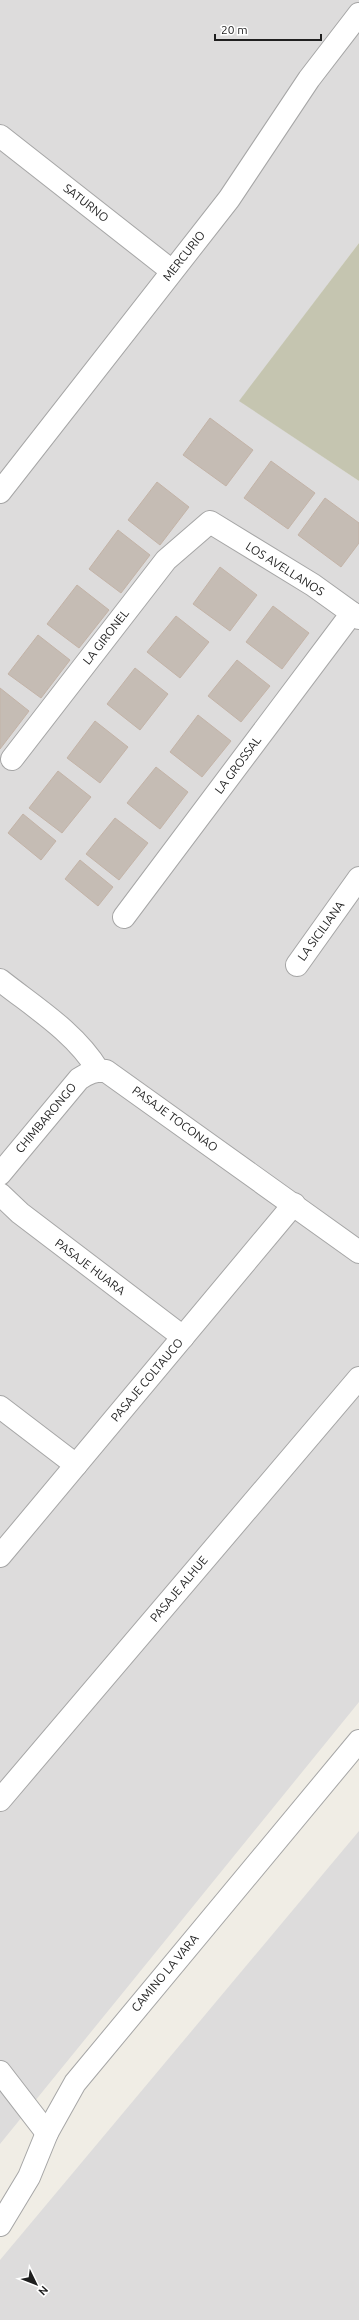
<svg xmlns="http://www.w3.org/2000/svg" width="359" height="2320" viewBox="0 0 359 2320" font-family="Ubuntu,sans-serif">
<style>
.residential{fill:#dddcdc}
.construction{fill:#c5c5b0}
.building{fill:#c5bcb4;stroke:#c3b3a7}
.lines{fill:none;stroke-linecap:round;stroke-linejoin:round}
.minor-casing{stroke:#a6a6a6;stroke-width:24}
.minor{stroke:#fff;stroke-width:22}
.labels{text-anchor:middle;stroke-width:4;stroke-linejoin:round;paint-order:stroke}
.street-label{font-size:12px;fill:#1f1f1f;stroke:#fff}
</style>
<rect width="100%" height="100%" fill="#f0ede5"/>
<!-- residential -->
<g class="residential">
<path d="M0,0H359V243L240,401L359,481V1702L0,2144Z"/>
<path d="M359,1831V2320H0V2260Z"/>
</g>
<!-- construction -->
<path class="construction" d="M359,243V481L239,401Z"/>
<!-- building -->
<g class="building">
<path d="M210,418L253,450L226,486L183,455Z"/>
<path d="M271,461L315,493L288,529L244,498Z"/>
<path d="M157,482L189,507L160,545L128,520Z"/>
<path d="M325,498L359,523V543L341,567L298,535Z"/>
<path d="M118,530L150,555L121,593L89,569Z"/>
<path d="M220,567L257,595L230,631L193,604Z"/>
<path d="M77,585L109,610L79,648L47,624Z"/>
<path d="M273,606L309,633L282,669L246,642Z"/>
<path d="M176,616L209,642L180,678L147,652Z"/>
<path d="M38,635L70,660L41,698L8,674Z"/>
<path d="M237,660L270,686L241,722L208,696Z"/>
<path d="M135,668L168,694L140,730L107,704Z"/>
<path d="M0,688L29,711L0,749Z"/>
<path d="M198,715L231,741L202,777L170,752Z"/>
<path d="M95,721L128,747L100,783L67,758Z"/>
<path d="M156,767L188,792L160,829L127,803Z"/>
<path d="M58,771L91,797L62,833L29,808Z"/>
<path d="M23,814L56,841L41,860L8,833Z"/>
<path d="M115,818L148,843L119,880L86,854Z"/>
<path d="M80,860L113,887L98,906L65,879Z"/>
</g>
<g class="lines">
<defs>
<g id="minor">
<path d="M0,136L172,271"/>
<path d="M0,492L229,199L309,79L359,14"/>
<path d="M12,759L166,560L210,522L313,585L359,618"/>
<path d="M124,917L352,613"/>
<path d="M297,965L359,878"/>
<path d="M0,980C34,1007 75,1032 98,1070"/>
<path d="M0,1174L79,1079C88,1073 95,1070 106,1071L359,1252"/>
<path d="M0,1194L20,1213L183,1337"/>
<path d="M0,1407L76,1465"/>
<path d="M0,1556L294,1204"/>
<path d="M0,1800L359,1378"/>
<path d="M0,2072L47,2133"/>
<path d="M0,2225L29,2177L47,2133L75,2083L359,1741"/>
</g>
</defs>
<!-- minor casing -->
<use href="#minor" class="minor-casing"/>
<!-- minor -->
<use href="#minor" class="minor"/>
</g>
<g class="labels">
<!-- street labels -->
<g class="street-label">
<text transform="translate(86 203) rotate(38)" y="4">SATURNO</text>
<text transform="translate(184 256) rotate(-52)" y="4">MERCURIO</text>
<text transform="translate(285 569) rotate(32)" y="4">LOS AVELLANOS</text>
<text transform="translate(106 637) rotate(-52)" y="4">LA GIRONEL</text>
<text transform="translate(238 765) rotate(-53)" y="4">LA GROSSAL</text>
<text transform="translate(321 931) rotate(-54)" y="4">LA SICILIANA</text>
<text transform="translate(46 1118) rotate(-50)" y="4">CHIMBARONGO</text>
<text transform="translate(175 1119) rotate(36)" y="4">PASAJE TOCONAO</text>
<text transform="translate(90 1267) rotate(37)" y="4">PASAJE HUARA</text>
<text transform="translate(147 1380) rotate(-50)" y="4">PASAJE COLTAUCO</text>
<text transform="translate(179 1589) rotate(-50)" y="4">PASAJE ALHUE</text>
<text transform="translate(165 1973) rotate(-50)" y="4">CAMINO LA VARA</text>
</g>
</g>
<!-- north arrow -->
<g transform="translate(36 2284) rotate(133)" stroke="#ffffff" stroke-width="3" paint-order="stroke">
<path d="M0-3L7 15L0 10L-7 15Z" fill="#1f1f1f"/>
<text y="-6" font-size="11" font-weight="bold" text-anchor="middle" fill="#1f1f1f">N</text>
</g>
<!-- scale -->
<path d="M215 34v6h106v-6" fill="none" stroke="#1f1f1f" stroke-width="2"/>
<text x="221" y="34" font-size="12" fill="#1f1f1f" stroke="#ffffff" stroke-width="3" paint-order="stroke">20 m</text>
</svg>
